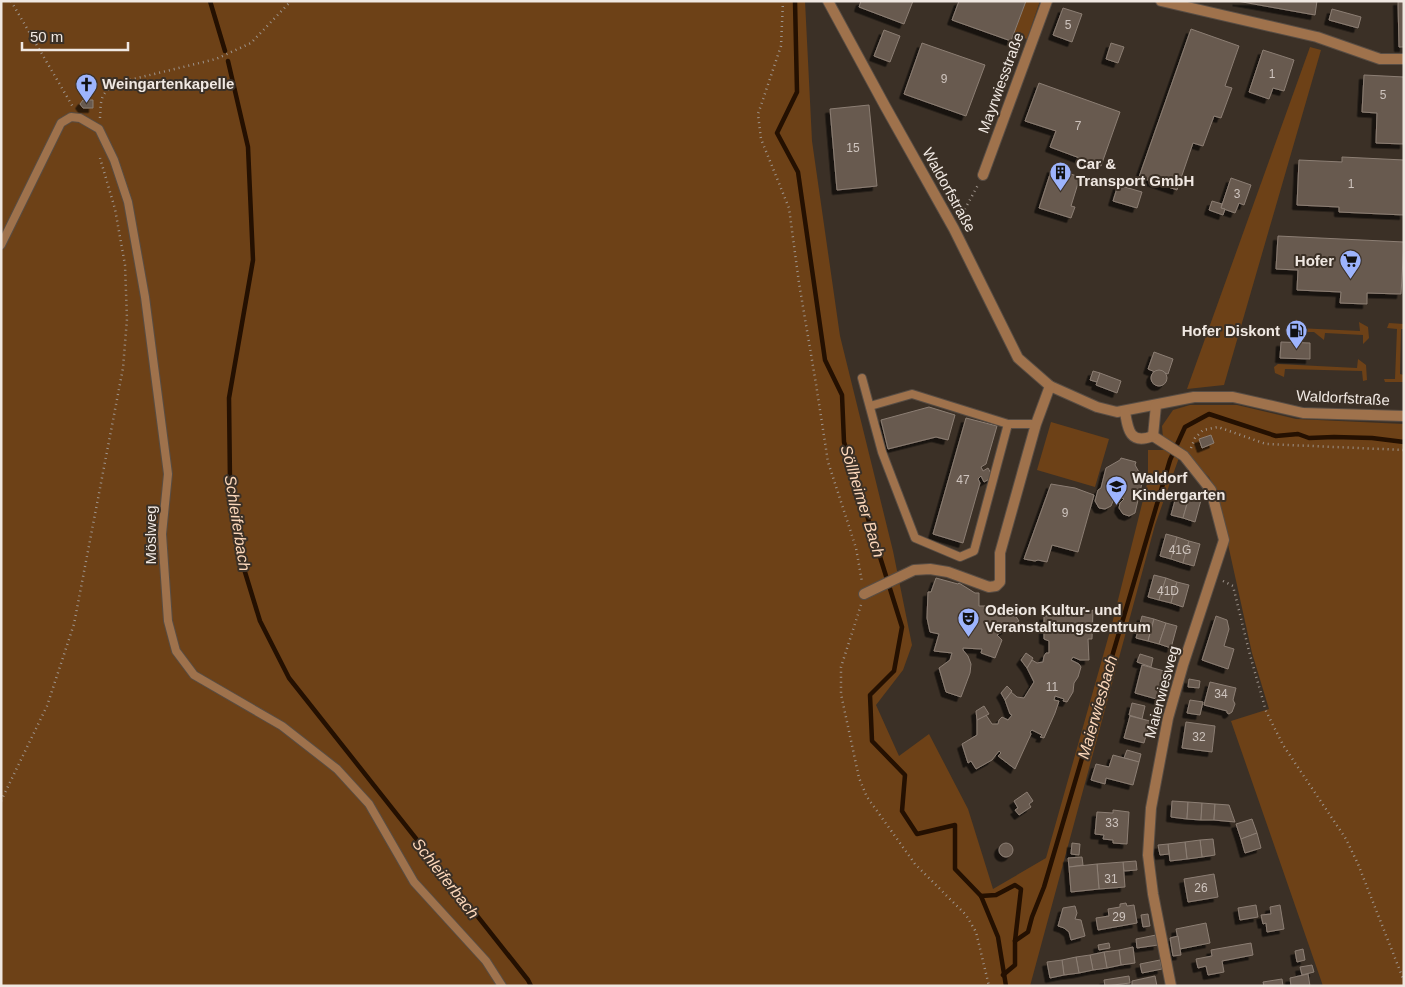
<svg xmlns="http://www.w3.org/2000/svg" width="1405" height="987" viewBox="0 0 1405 987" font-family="Arial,sans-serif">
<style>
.green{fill:#6d4117}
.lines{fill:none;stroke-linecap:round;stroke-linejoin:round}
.stream{stroke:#241001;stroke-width:4.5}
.building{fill:#675a50;stroke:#8c7e73;filter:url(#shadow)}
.service-casing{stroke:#584d44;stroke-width:10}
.minor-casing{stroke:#584d44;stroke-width:12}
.path{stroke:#9e948c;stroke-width:2.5;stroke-dasharray:1 4;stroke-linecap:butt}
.service{stroke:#9f724c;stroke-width:8}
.minor{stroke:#9f724c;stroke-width:10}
.labels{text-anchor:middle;stroke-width:4;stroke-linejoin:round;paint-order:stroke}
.number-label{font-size:12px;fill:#cec4be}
.street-label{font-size:15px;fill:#f0e8e2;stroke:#3b3026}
.poi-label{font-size:15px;font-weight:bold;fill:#f0e8e2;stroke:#3b3026;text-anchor:start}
.water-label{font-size:16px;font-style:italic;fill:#fdd8bb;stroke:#3b3026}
</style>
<defs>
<filter id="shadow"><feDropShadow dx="-4.5" dy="4.5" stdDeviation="0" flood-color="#0009"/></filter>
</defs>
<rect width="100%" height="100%" fill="#3b3026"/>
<!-- green -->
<g class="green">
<path d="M1,1H805L812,141L840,336L893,551L912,645L903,670L876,705L899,756L929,734L968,809L993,889L1046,858L1112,624L1148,480V450H1164L1162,426L1173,410L1190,405H1237L1296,419L1404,424V986H1323L1231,721L1269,709L1252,653L1216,490L1209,477L1181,452L1155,525L1030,986H1Z"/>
<path d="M1026,1H1040L1027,39L1014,34Z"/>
<path d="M1310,47L1321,50L1224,385L1187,389Z"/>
<path d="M1297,319V328L1360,331L1359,322L1368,327L1369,338L1363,344V335L1325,333L1324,340L1314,332H1289L1290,323Z"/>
<path d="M1389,323L1404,324V329H1401L1400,374L1404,375V382H1385L1384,379H1395L1397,329L1387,328Z"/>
<path d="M1358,359L1366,365L1367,380L1363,381L1362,371L1285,369L1284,377L1275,373L1274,367L1278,364L1357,368Z"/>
<path d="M1051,422L1109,439L1095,487L1037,470Z"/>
</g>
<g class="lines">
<!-- stream -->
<g class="stream">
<path d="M210,1L225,51"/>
<path d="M795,1L797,92L777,133L798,172L825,360L842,395L844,442L902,627L894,671L870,695L872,741L905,775L902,811L917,834L955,825V869L981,896L998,937L1006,986"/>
<path d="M228,61L248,147L253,260L229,398L230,483L241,559L260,621L289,678L528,980L531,986"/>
<path d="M981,896L996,895L1015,885L1021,889L1015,941V965L1003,975"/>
<path d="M1015,941L1028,932L1032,917L1044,887L1170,460L1185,427L1209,414L1276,436L1298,434L1309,438L1334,437L1372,438L1404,442"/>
</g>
</g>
<!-- building -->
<g class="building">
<path d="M861,1H913L904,24L859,7Z"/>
<path d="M959,1H1026L1011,41L952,20Z"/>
<path d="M1237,1H1317L1315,15Z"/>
<path d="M1398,1H1404V47H1399Z"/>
<path d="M1063,8L1082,14L1072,42L1053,35Z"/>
<path d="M1332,9L1361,17L1358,28L1329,20Z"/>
<path d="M1191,29L1239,46L1225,86L1232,88L1221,118L1214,116L1203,146L1193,143L1177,190L1139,177Z"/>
<path d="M884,30L900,36L890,62L874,56Z"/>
<path d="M922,43L985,65L966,116L904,94Z"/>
<path d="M1111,43L1124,47L1118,63L1106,59Z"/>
<path d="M1263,50L1294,60L1284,91L1273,88L1269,99L1249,92Z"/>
<path d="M1364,75L1404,77V144L1376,143L1377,113L1362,112Z"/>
<path d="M1039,83L1120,112L1101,166L1050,147L1056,131L1025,121Z"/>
<path d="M83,100H93V108H83L80,104Z"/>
<path d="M869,105L877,186L837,190L830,109Z"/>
<path d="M1342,157L1404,160V215L1339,212V207L1297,205L1299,160L1342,162Z"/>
<path d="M1052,168L1080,177L1071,206L1075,207L1071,218L1039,208Z"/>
<path d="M1231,178L1251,185L1244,205L1239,203L1235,213L1221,208Z"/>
<path d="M1118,185L1142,192L1137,208L1113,201Z"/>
<path d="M1212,201L1222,204L1221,208L1225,209L1223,215L1209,210Z"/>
<path d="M1278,236L1404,242L1401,294L1367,293V304L1340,303L1341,292L1297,290L1298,270L1276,269Z"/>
<path d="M1281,342L1310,343V359L1280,358Z"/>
<path d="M1154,352L1173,359L1168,374L1160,371L1155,372L1148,369Z"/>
<circle cx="1159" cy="378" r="8"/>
<path d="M1093,371L1100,373L1097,382L1090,380Z"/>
<path d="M1100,373L1121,381L1117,393L1096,385Z"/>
<path d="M929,407L955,415L948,440L936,437L888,449L881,420Z"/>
<path d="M966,418L997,426L986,464L981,467L983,471L988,468L993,477L984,482L981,476L978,479L980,483L963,543L933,534Z"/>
<path d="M1211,435L1214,443L1202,448L1199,439Z"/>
<path d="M1121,458L1136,462L1135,465L1143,479L1135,513L1129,516L1123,514L1119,508L1120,503L1124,499L1118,496H1112L1113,501L1111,506L1105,509L1099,508L1095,501L1098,490L1101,488L1106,468L1120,460Z"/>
<path d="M1051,484L1075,488L1094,495L1078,552L1052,545L1047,562L1038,560L1035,561L1024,559Z"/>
<path d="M1177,493L1189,497L1183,518L1171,515Z"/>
<path d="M1189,497L1201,500L1195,522L1183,518Z"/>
<path d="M1166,534L1177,537L1171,559L1160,556Z"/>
<path d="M1177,537L1189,541L1183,563L1171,559Z"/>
<path d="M1189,541L1200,544L1194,566L1183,563Z"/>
<path d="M1154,575L1166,578L1159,600L1148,597Z"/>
<path d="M936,578L958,584L959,583L975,593H979V606H992L998,608L1001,612L1009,606L1019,621L997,635L1002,640L995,658L981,653L982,649L963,648V650L968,656L971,664L970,673L961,697L946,692L939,668L950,660L952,653L934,651L939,634L930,632L927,618L928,592H931Z"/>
<path d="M1166,578L1177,582L1171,603L1159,600Z"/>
<path d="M1177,582L1189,585L1183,607L1171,603Z"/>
<path d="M1093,610L1092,639H1088L1089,660H1080L1073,657L1071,660L1079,664L1081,667L1078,677L1074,683L1073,692L1067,702L1063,701L1064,699L1055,696L1054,700L1059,701L1055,713L1044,738L1040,737L1042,735L1032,730L1030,732L1031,734L1015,769L998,756L1001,753L999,751L992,760L976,769L971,761L968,763L962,744L977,735V720L986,715L992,724H998L999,720L1002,717L1008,720L1012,715L1010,714L1005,700L1011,692L1017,697L1024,698L1034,682L1027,668L1032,660L1037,663L1043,662L1044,656L1046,653H1049V641L1044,639V616L1064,615V613H1088Z"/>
<path d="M1142,616L1154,619L1148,641L1136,638Z"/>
<path d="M1216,616L1227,620L1229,629L1224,646L1234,649L1228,669L1202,660Z"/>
<path d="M1154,619L1166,623L1159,644L1148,641Z"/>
<path d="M1166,623L1177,626L1171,648L1159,644Z"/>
<path d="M1026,653L1033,658L1027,668L1021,660Z"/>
<path d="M1140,654L1153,658L1151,667L1137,662Z"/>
<path d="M1142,665L1168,672L1160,700L1135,693Z"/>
<path d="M1189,679L1200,681L1199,688L1188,687Z"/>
<path d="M1210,682L1236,688L1233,700L1235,704L1232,712L1229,714L1227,713V711L1204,705Z"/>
<path d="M1007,686L1012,691L1005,700L1001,693Z"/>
<path d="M1190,700L1203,702L1200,715L1187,713Z"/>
<path d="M1132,703L1145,706L1142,719L1129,715Z"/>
<path d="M984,706L989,714L977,720L976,711Z"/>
<path d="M1130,716L1150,721L1144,743L1124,738Z"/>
<path d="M1186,722L1215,726L1212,752L1182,748Z"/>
<path d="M1127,750L1141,754L1139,762L1124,758Z"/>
<path d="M1113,755L1139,762L1133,785L1106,778L1105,784L1091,780L1096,764L1109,767Z"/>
<path d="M1027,792L1033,801L1029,804L1031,807L1019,815L1015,810L1018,808L1014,801Z"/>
<path d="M1172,801L1188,802L1187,819L1171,817Z"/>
<path d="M1188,802L1202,803L1201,820L1187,819Z"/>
<path d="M1202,803L1215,804L1214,820H1201Z"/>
<path d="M1215,804L1229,805L1235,822L1214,820Z"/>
<path d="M1113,810L1129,812L1127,844L1113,843V840L1103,839L1104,835L1095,834L1097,812L1113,813Z"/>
<path d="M1252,819L1257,833L1241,839L1236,824Z"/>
<path d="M1257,833L1261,848L1245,853L1241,839Z"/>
<path d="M1213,839L1215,855L1202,857L1200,840Z"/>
<path d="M1200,840L1202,857L1187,859L1185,842Z"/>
<path d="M1185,842L1187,859L1170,861L1168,844Z"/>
<circle cx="1006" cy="850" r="7"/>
<path d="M1072,843L1080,844L1079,855L1071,854Z"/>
<path d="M1168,844L1169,854L1160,855L1158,845Z"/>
<path d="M1082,857L1083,865L1069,867L1068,858Z"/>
<path d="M1136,861L1137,870L1124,871L1123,862Z"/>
<path d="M1123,862L1125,887L1099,889L1097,864Z"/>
<path d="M1097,864L1099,889L1071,892L1069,867Z"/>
<path d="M1214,874L1218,897L1188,902L1184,879Z"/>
<path d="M1126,903L1127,906L1134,905L1137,923L1098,930L1096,918L1109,916L1108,909L1120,907V904Z"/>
<path d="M1256,905L1258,917L1240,920L1238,908Z"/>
<path d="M1280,905L1284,929L1267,932L1266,923L1263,924L1261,915L1271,914L1270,907Z"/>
<path d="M1075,906L1077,913L1075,919L1081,920L1085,936L1071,940L1069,932L1064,928L1058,926L1063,908Z"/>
<path d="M1148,914L1150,926L1143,927L1141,915Z"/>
<path d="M1206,923L1210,943L1180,949L1176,929Z"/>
<path d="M1156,935L1158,945L1137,948L1136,939Z"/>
<path d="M1178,936L1181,955L1173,956L1170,938Z"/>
<path d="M1109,943L1110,948L1099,950L1098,945Z"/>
<path d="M1251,943L1253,955L1222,961L1224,972L1208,975L1206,966L1198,968L1196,959L1212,956L1211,950Z"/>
<path d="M1133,947L1135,963L1121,965L1119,950Z"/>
<path d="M1303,949L1305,960L1297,962L1295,951Z"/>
<path d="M1119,950L1121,965L1107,968L1104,952Z"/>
<path d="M1104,952L1107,968L1093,970L1090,955Z"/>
<path d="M1090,955L1093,970L1079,973L1076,957Z"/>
<path d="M1076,957L1079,973L1064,975L1062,960Z"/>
<path d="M1062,960L1064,975L1050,978L1047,962Z"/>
<path d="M1160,960L1162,969L1142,973L1140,964Z"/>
<path d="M1312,965L1314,972L1302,975L1300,967Z"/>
<path d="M1308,974L1310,986H1291L1290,978Z"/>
<path d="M1129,976L1130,983L1105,986L1104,980Z"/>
<path d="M1155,976L1157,986H1132V981Z"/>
<path d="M1282,979L1283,986H1264L1263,982Z"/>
</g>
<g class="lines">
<defs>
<g id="service">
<path d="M1,245L61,123L71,117L80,118L99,129L114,160L128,202L145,297L168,474L162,534L168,621L176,651L194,675L282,726L337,769L369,804L414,882L486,961L502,986"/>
<path d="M862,378L882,452L915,538L960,557L974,551L1008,424"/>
<path d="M870,406L912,394L1008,424H1036"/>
</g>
<g id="minor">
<path d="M828,1L885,106L954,229L1018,358L1050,386L1097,407L1117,412L1194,397H1233L1303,413L1404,416"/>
<path d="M1161,1L1317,37L1380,59H1404"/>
<path d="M983,175L1047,1"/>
<path d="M1125,412C1128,430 1130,445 1153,436"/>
<path d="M1153,436L1184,456L1211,490L1224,540L1183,665L1168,718L1151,808L1148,855L1153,894L1171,986"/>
<path d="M1153,436L1156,405"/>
<path d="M864,594L914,570L930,569L948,572L989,587L996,586L1000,582V553L1036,424L1050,386"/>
</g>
</defs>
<!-- service casing -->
<use href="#service" class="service-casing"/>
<!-- minor casing -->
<use href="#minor" class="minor-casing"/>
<!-- path -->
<g class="path">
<path d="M11,1L73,107"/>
<path d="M783,1L781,46L758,114L761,139L789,208L799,283L816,384L828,462L856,548L862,582"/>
<path d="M100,118C101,98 100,94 117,83L216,59L251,43L291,1"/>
<path d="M960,218L978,185"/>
<path d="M1191,448L1195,438L1203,430L1218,427L1266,444L1404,450"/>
<path d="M1223,581L1233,586L1250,655L1266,711L1283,745L1346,839L1358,864L1404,981"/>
<path d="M861,605L841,667V694L859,778L867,797L915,864L966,915L976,932L989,986"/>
<path d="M1,801L47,706L74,624L123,368L127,319L125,265L115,209L100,158"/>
</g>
<!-- service -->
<use href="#service" class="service"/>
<!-- minor -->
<use href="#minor" class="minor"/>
</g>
<!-- icons -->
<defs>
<symbol id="church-pin" viewBox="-11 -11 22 30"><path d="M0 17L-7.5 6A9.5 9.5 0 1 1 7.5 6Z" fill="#9db4fd" stroke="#3b3026"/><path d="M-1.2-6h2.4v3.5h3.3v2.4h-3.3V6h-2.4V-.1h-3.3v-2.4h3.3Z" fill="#111"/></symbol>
<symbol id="building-pin" viewBox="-11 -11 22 30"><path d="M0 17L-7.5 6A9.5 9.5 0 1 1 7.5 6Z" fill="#9db4fd" stroke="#3b3026"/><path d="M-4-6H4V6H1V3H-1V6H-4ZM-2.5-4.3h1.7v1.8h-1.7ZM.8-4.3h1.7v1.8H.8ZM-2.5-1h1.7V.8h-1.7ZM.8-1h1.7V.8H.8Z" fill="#111"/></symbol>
<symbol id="supermarket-pin" viewBox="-11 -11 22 30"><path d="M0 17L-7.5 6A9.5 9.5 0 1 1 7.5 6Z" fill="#9db4fd" stroke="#3b3026"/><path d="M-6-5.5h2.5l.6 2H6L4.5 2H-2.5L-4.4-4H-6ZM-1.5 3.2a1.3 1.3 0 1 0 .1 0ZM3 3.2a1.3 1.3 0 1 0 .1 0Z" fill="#111"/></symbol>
<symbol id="fuel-pin" viewBox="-11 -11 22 30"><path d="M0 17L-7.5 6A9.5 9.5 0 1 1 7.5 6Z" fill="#9db4fd" stroke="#3b3026"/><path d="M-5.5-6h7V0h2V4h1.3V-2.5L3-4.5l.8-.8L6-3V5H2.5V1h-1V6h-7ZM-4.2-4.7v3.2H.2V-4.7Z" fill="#111"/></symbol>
<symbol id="school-pin" viewBox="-11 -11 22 30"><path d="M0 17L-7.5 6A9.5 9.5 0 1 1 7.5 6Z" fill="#9db4fd" stroke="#3b3026"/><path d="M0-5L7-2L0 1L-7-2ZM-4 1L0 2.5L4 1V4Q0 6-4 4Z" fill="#111"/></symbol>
<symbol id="theatre-pin" viewBox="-11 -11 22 30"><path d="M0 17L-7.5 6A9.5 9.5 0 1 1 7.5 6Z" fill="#9db4fd" stroke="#3b3026"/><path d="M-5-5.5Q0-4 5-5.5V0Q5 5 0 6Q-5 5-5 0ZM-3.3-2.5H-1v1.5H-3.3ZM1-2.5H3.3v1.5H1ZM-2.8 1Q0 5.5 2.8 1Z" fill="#111"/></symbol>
</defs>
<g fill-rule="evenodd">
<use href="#church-pin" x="74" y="72" width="25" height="34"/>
<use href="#building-pin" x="1048" y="160" width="25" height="34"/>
<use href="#supermarket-pin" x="1338" y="248" width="25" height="34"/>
<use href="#fuel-pin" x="1284" y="318" width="25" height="34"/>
<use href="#school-pin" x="1104" y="474" width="25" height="34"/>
<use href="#theatre-pin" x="956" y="606" width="25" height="34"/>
</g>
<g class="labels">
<!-- number labels -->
<g class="number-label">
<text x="1068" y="29">5</text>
<text x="1272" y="78">1</text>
<text x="944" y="83">9</text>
<text x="1383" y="99">5</text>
<text x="1078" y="130">7</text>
<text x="853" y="152">15</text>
<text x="1351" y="188">1</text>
<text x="1237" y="198">3</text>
<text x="963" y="484">47</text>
<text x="1065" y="517">9</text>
<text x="1180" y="554">41G</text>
<text x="1168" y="595">41D</text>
<text x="1052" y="691">11</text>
<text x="1221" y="698">34</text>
<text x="1199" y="741">32</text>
<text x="1112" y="827">33</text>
<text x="1111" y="883">31</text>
<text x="1201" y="892">26</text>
<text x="1119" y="921">29</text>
</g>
<!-- street labels -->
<g class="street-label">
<text transform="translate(1001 83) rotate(-70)" y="5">Mayrwiesstraße</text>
<text transform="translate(949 190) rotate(61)" y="5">Waldorfstraße</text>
<text transform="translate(1343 398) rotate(3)" y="5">Waldorfstraße</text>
<text transform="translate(151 535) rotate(-90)" y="5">Möslweg</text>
<text transform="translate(1162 692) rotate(-75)" y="5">Maierwiesweg</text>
</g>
<!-- poi labels -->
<g class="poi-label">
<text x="102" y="89">Weingartenkapelle</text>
<text x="1076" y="169">Car &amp;<tspan x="1076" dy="17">Transport GmbH</tspan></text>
<text x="1334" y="266" text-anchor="end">Hofer</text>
<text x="1280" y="336" text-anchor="end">Hofer Diskont</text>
<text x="1132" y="483">Waldorf<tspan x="1132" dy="17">Kindergarten</tspan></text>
<text x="985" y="615">Odeion Kultur- und<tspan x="985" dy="17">Veranstaltungszentrum</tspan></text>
</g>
<!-- water labels -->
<g class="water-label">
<text transform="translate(863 501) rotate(73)" y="6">Söllheimer Bach</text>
<text transform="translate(238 523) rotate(81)" y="6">Schleiferbach</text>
<text transform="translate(1097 707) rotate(-74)" y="6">Maierwiesbach</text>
<text transform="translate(446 878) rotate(52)" y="6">Schleiferbach</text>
</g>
</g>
<!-- border -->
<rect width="1405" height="987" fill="none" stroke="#f0e8e2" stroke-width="5"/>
<!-- scale -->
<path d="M22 42v8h106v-8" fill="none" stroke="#f0e8e2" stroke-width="2.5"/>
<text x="30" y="42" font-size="15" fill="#f0e8e2" stroke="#3b3026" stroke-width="4" paint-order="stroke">50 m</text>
</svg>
